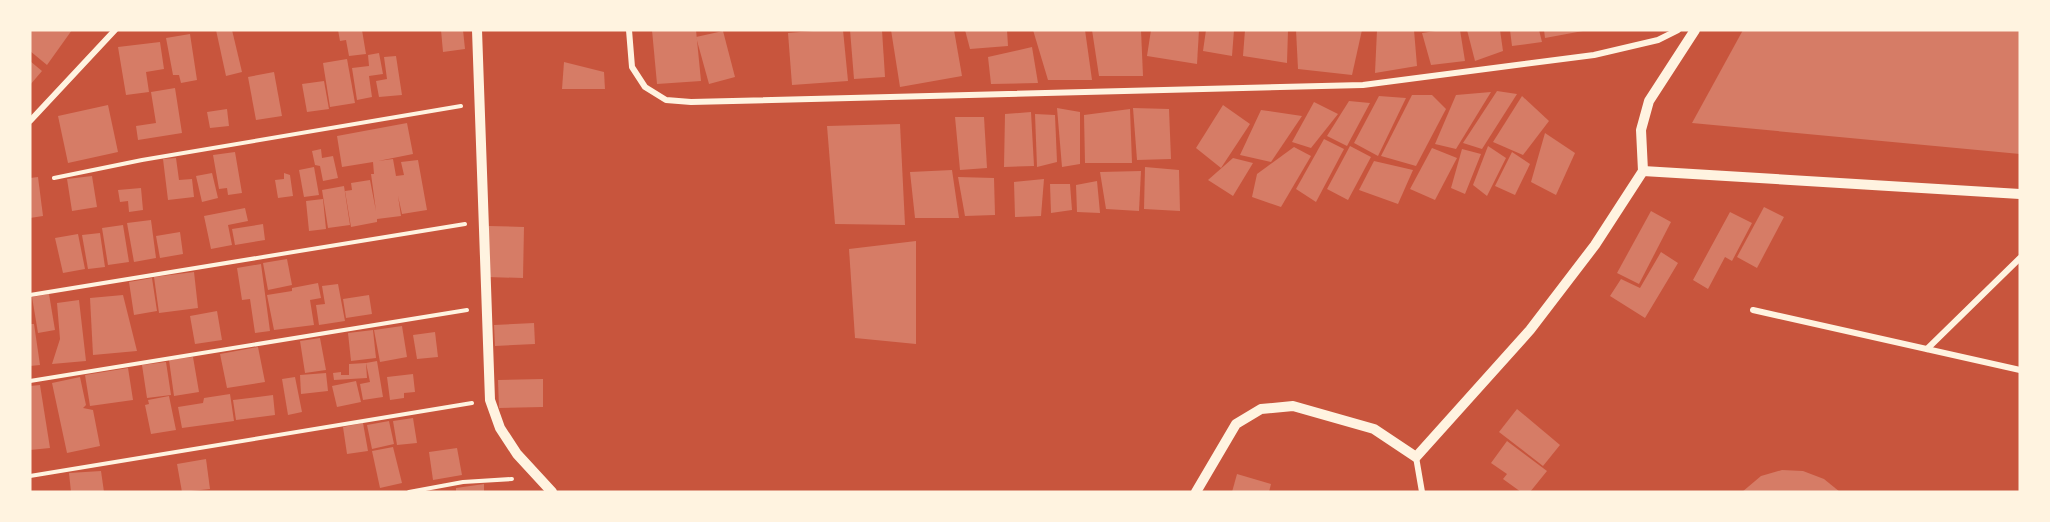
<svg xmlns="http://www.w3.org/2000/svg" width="2050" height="522" viewBox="0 0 2050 522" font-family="Arial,sans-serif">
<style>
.building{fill:#d67c66}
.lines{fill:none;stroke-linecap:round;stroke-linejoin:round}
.path{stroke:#fff3e0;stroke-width:4}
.minor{stroke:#fff3e0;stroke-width:6}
.tertiary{stroke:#fff3e0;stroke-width:10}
</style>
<rect width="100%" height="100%" fill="#c8553d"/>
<!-- building -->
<g class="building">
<path d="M30,30H72L47,65L30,51Z"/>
<path d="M216,30H232L242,72L226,76Z"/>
<path d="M338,30H362L366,54L349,56L346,40L340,41Z"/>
<path d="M441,30H463L465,49L443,52Z"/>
<path d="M652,30H696L701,81L657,84Z"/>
<path d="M825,30H843L848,81L792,85L788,33Z"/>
<path d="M850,30H882L885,77L854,79Z"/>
<path d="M891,30H954L962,76L900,87Z"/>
<path d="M965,30H1007L1008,46L970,49Z"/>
<path d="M1033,30H1085L1092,80H1048Z"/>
<path d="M1092,30H1141L1143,76H1099Z"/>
<path d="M1151,30H1199L1197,64L1147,56Z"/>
<path d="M1206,30H1234L1232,56L1203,51Z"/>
<path d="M1245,30H1288L1287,63L1243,56Z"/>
<path d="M1296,30H1362L1352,75L1298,69Z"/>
<path d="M1377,30H1414L1417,66L1375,73Z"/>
<path d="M1442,30H1460L1465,61L1431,65L1422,33Z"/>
<path d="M1467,30H1500L1503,51L1475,61Z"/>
<path d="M1510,30H1539L1542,42L1512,46Z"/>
<path d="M1544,30H1583V31L1545,38Z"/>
<path d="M1743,30H2020V154L1692,123Z"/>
<path d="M723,31L735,77L709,84L696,37Z"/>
<path d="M190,34L197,80L181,83L179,75H173L166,38Z"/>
<path d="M160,42L164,69L146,72L149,92L126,95L118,47Z"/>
<path d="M1032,47L1038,83L991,84L988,57Z"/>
<path d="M379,53L383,74L369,76L372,97L357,100L352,68L369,66L368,55Z"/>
<path d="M396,56L402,95L379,97L376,81L387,79L384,57Z"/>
<path d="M347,59L355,103L330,107L323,63Z"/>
<path d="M30,61L42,71L30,85Z"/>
<path d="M564,62L604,72L605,89H562Z"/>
<path d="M274,72L282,116L256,120L248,77Z"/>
<path d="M324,81L329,109L307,112L302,84Z"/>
<path d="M175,88L182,133L138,140L136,126L156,123L151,92Z"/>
<path d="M1497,91L1517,94L1482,149L1463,143Z"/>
<path d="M1491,92L1456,149L1435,144L1456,95Z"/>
<path d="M1412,95H1432L1446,109L1416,166L1381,156Z"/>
<path d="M1379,96L1406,98L1378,156L1354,143Z"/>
<path d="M1522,96L1549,121L1523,155L1493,142Z"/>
<path d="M1349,101L1370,103L1347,146L1327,136Z"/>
<path d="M1314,102L1338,114L1311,148L1292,142Z"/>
<path d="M108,105L118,152L68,163L58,116Z"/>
<path d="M1223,105L1250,124L1221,168L1196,148Z"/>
<path d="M1057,108L1080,112V164L1062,167Z"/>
<path d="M1133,108L1169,109L1171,159L1137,160Z"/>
<path d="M227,109L229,126L210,128L207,112Z"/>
<path d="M1130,109L1132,163H1085L1084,115Z"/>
<path d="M1261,110L1302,116L1271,162L1240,155Z"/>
<path d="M1031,112L1034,166L1004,167L1005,114Z"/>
<path d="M1035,114L1055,115L1057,162L1037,167Z"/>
<path d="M955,117H984L987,168L960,170Z"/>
<path d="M407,123L413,154L378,161L393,159L396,176L404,175L401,162L418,160L427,210L402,214L398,196L401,216L377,219V222L351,227L345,191L352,190L351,183L370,180L376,211L371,174H374L373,162L342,167L337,136Z"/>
<path d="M900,124L905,225L835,224L827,126Z"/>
<path d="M1545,133L1575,153L1556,195L1531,182Z"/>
<path d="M1324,139L1344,149L1316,202L1296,189Z"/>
<path d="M1350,146L1371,157L1348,200L1327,189Z"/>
<path d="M1488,146L1506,158L1487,196L1473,185Z"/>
<path d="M1294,147L1311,156L1281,207L1252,197L1257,174Z"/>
<path d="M1432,148L1457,158L1435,200L1410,189Z"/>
<path d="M321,149L322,158L333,156L338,178L323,181L320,166L315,165L312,151Z"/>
<path d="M1462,149L1481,154L1465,194L1451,188Z"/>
<path d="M235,152L242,193L228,195L227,188L219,189L213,155Z"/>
<path d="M1512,152L1530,164L1515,195L1495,186Z"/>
<path d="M176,158L179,180L192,179L194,197L168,200L163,159Z"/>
<path d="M1233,158L1253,163L1233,196L1208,180Z"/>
<path d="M1374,161L1413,170L1398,204L1359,190Z"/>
<path d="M314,167L319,195L304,197L299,170Z"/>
<path d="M1145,167L1179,170L1180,211L1144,209Z"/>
<path d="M952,170L959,218H915L910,172Z"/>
<path d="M1141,171L1139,211L1106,209L1100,172Z"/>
<path d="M212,173L218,198L202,202L196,176Z"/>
<path d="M284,173L290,175L293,196L278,198L275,180L284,179Z"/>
<path d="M92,176L97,207L72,211L67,179Z"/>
<path d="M38,177L43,216L30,218V178Z"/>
<path d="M958,177L994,178L995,215L965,216Z"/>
<path d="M1044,179L1041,216L1015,217L1014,182Z"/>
<path d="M1097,181L1100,213L1077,212L1076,185Z"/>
<path d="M1050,184H1070L1072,210L1051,213Z"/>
<path d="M344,186L350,225L328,228L322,190Z"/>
<path d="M141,188L143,210L129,212L128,201L120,202L118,190Z"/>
<path d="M323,199L326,229L309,231L306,201Z"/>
<path d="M1764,207L1784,217L1757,268L1737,257Z"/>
<path d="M245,208L248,221L228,225L232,245L211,249L204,216Z"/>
<path d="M1651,211L1671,222L1639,284L1617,273Z"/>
<path d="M1730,212L1752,223L1732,261L1725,257L1708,289L1693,280Z"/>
<path d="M151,220L156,258L134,262L127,223Z"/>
<path d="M263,224L265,240L235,245L232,229Z"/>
<path d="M123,225L129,262L108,265L102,228Z"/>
<path d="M489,226L524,227L523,278L487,277Z"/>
<path d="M180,232L183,254L160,258L156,236Z"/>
<path d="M100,233L105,267L88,269L82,235Z"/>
<path d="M78,234L85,269L63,273L55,238Z"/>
<path d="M916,241V344L855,338L849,249Z"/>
<path d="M1661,252L1678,263L1645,318L1610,296L1621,279L1640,288Z"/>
<path d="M287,259L292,285L268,290L263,263Z"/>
<path d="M261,264L270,331L255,333L250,299L242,300L237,268Z"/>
<path d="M194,272L198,308L159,313L154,277Z"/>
<path d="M152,278L157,311L134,315L129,282Z"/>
<path d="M318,283L321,298L310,300L314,325L274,330L267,295L292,291V288Z"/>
<path d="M338,284L345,321L319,325L316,305L325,304L322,286Z"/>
<path d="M49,294L55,330L38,333L32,297Z"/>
<path d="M123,295L137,351L93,355L90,298Z"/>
<path d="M369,295L372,314L346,318L343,299Z"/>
<path d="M79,300L86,361L52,364L60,339L57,303Z"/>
<path d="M217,311L222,340L195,344L190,316Z"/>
<path d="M534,323L535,344L495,346L494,325Z"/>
<path d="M30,324H34L40,365L30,366Z"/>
<path d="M402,326L407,357L380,362L374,330Z"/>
<path d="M373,330L376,358L351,361L348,333Z"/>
<path d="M435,332L438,357L417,359L413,335Z"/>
<path d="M320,338L326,370L305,373L300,341Z"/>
<path d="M258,347L265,382L227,388L220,354Z"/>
<path d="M193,357L199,392L174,396L169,360Z"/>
<path d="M377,361L383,397L363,400L360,384L370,382L366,363Z"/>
<path d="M166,362L171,395L147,398L142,365Z"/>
<path d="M366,363L367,378L334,380L333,373L341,372V375H349V364Z"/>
<path d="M128,368L133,400L90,406L85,375Z"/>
<path d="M326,373L328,391L301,394L300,375Z"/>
<path d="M413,374L415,392L404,393V398L390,400L387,377Z"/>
<path d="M80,377L86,405L83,408L93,410L100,446L67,453L52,383Z"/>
<path d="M295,377L302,412L288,415L282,379Z"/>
<path d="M543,379V407L499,408L498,380Z"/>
<path d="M356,381L361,402L337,407L332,386Z"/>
<path d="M40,385L50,448L30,450V386Z"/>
<path d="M230,394L234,421L182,428L178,407L203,403L204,398Z"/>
<path d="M273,395L275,415L236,420L233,400Z"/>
<path d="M169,396L176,430L151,434L145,405L149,404L148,400Z"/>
<path d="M1517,409L1560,445L1543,466L1499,432Z"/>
<path d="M413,418L417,443L397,445L393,421Z"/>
<path d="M389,421L394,444L372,449L367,425Z"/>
<path d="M363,423L368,451L347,454L343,427Z"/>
<path d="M1507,441L1547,471L1530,492H1521L1503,479L1507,474L1491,463Z"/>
<path d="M393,447L402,483L380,488L372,451Z"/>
<path d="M457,448L462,475L433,480L429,452Z"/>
<path d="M206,459L210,489L182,492L177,464Z"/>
<path d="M1782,470L1803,471L1824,479L1840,492H1742L1761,476Z"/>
<path d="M101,471L104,492H71L69,473Z"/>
<path d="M1237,474L1271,484L1269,492H1232Z"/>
<path d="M484,484V492H456V488Z"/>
</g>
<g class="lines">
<!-- path -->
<g class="path">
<path d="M54,178L142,160L461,106"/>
<path d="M30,295L465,224"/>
<path d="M30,381L467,310"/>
<path d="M30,476L472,403"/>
<path d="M409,492L463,482L512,479"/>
</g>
<!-- minor -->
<g class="minor">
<path d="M629,30L632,67L645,87L666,100L691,102L1363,85L1594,55L1658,40L1678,30"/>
<path d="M30,121L115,30"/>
<path d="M1753,310L2020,370"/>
<path d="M1927,349L2020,258"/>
<path d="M1416,457L1422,492"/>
</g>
<!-- tertiary -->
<g class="tertiary">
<path d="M477,30L490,400L500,428L517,454L552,492"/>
<path d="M1643,171L2020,194"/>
<path d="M1196,492L1236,424L1261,409L1293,406L1374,429L1416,457L1530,330L1595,245L1643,171L1641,130L1649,101L1695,30"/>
</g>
</g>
<!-- border -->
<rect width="2050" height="522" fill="none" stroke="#fff3e0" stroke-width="63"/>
</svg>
